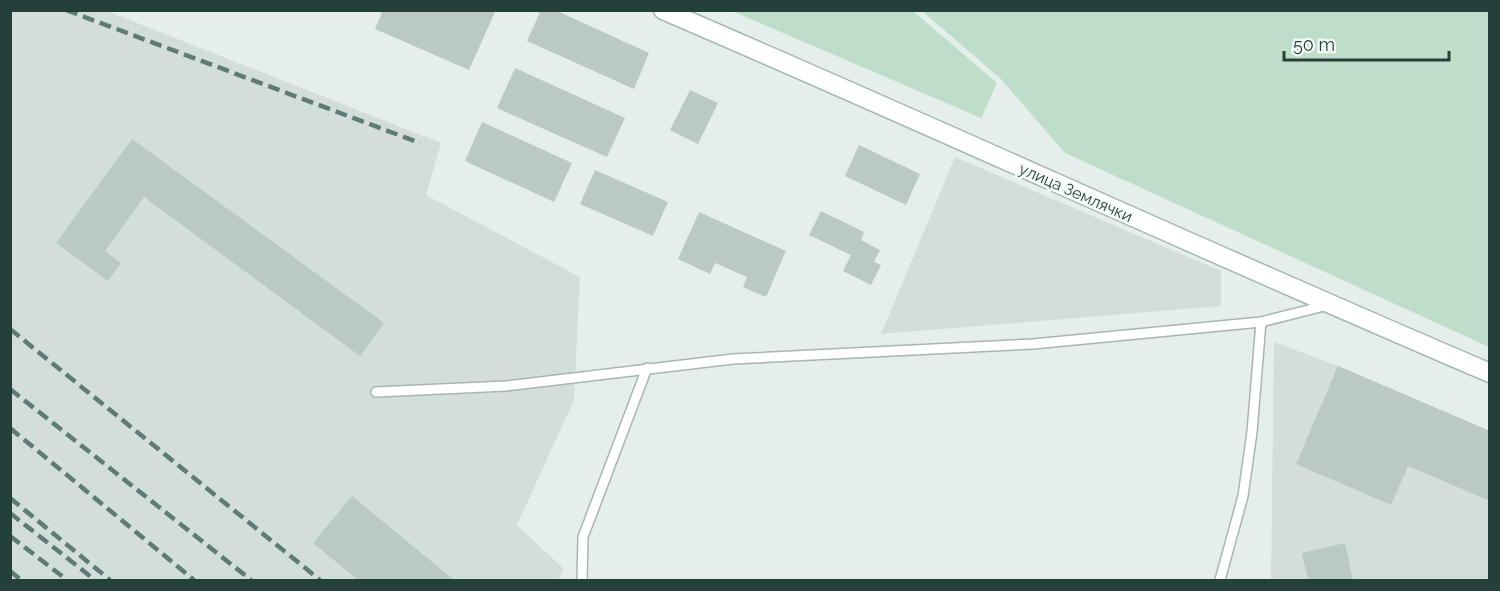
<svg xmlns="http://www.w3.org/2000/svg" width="1500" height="591" viewBox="0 0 1500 591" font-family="Raleway,sans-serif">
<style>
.built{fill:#d3deda}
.green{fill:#bedeca}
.building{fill:#bac9c4}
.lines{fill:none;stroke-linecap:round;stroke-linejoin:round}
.lane-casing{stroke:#a7b6b2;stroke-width:12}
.secondary-casing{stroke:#a3b9b3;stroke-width:21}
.lane{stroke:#fff;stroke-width:9}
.secondary{stroke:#fff;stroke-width:18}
.rail{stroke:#5f7b76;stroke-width:4.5;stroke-dasharray:12 6;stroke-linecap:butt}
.labels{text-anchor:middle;stroke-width:5;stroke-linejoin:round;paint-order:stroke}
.street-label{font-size:16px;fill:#24403b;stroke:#f5faf8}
</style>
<rect width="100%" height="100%" fill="#e5eeea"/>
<!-- built -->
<g class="built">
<path d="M10,11H107L441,143L426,195L580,277L574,400L517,525L564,569L558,580H11Z"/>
<path d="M955,157L1221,271V306L881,334Z"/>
<path d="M1274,342L1338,366L1489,431V580H1271Z"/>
</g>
<!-- green -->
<g class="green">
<path d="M732,11H913L997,83L981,118Z"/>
<path d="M922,11H1489V347L1065,153L1000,78Z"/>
</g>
<!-- building -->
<g class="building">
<path d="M383,10H492L495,12L469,70L375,29Z"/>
<path d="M541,10H555L649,53L634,89L527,41Z"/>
<path d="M515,68L625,118L607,157L497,108Z"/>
<path d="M690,90L718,103L698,144L670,130Z"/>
<path d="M482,122L572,163L554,202L465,161Z"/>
<path d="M132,139L384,323L360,356L144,197L105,251L121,263L108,281L56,243Z"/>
<path d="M859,145L920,174L906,205L845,176Z"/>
<path d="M595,170L668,202L653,236L580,204Z"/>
<path d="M821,211L864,232L861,240L880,250L874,262L881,265L871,285L843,271L851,255L809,235Z"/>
<path d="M699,212L786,251L766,297L743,287L747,277L715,263L710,274L678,259Z"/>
<path d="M1338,366L1490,431V501L1408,466L1391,505L1296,464Z"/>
<path d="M352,496L454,580H358L313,543Z"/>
<path d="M1345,543L1353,580H1308L1302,553Z"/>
</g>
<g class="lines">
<defs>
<g id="lane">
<path d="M376,392L506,386L733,359L1033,344L1261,322L1328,305"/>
<path d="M582,580L583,537L647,368"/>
<path d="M1220,580L1243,496L1252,432L1261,322"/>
</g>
<path id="secondary" d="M663,10C940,129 1213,255 1490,373"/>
</defs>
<!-- lane casing -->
<use href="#lane" class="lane-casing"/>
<!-- secondary casing -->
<use href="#secondary" class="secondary-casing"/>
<!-- lane -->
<use href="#lane" class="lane"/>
<!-- secondary -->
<use href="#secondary" class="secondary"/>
<!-- rail -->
<g class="rail">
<path d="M66,10L420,143"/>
<path d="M10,329L320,580"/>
<path d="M10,389L251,580"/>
<path d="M10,428L194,580"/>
<path d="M10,498L110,580"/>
<path d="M10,513L95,580"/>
<path d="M10,536L67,580"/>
<path d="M10,571L21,580"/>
</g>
</g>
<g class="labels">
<!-- street labels -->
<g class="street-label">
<text transform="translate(1076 192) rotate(24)" y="6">улица Землячки</text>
</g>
</g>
<!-- border -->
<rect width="1500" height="591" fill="none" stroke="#24403b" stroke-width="24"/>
<!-- scale -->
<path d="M1284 51v9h165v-9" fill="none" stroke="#24403b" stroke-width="3"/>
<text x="1293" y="51" font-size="18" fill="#24403b" stroke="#f5faf8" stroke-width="4.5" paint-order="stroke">50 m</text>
</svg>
